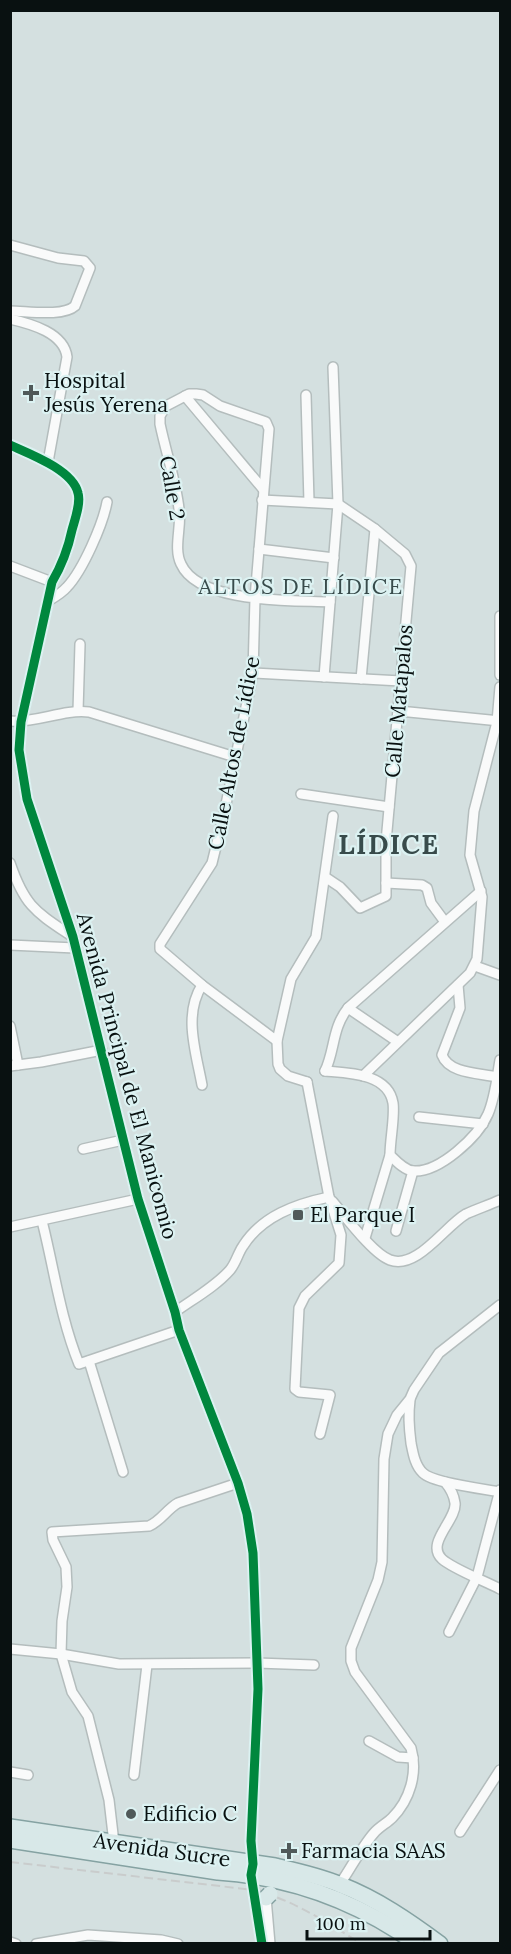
<svg xmlns="http://www.w3.org/2000/svg" width="511" height="1954" viewBox="0 0 511 1954" font-family="Lora,serif">
<style>
.lines{fill:none;stroke-linecap:round;stroke-linejoin:round}
.street-casing{stroke:#b4bdbd;stroke-width:12}
.primary-casing{stroke:#85a2a2;stroke-width:18}
.street{stroke:#f9fafa;stroke-width:9}
.primary{stroke:#d8e8e8;stroke-width:15}
.rail{stroke:#c9cccc;stroke-width:2;stroke-dasharray:9 4.5;stroke-linecap:butt}
.street-bridge-casing{stroke:#b4bdbd;stroke-width:12;stroke-linecap:butt}
.primary-bridge-casing{stroke:#85a2a2;stroke-width:18;stroke-linecap:butt}
.street-bridge{stroke:#f9fafa;stroke-width:9}
.primary-bridge{stroke:#d8e8e8;stroke-width:15}
.cycleway-casing{stroke:#dcf2f2;stroke-width:13}
.cycleway{stroke:#00873e;stroke-width:9}
.poi-dot{fill:#505959;stroke:#dcf2f2;stroke-width:2}
.labels{text-anchor:middle;stroke-width:4.5;stroke-linejoin:round;paint-order:stroke}
.poi-label{font-size:21px;fill:#091111;stroke:#dcf2f2;text-anchor:start}
.street-label{font-size:21px;fill:#091111;stroke:#dcf2f2}
.neighbourhood-label{font-size:22px;letter-spacing:1.5px;fill:#384b4b;stroke:#dcf2f2}
.district-label{font-size:27px;font-weight:bold;letter-spacing:1.5px;fill:#384b4b;stroke:#dcf2f2}
</style>
<rect width="100%" height="100%" fill="#d4e0e0"/>
<g class="lines">
<defs>
<g id="street">
<path d="M10,245L58,258L84,261L90,268L75,306C63,317 27,311 10,311"/>
<path d="M10,319C32,324 64,333 67,357L48,462"/>
<path d="M306,395L309,502"/>
<path d="M185,396L263,489"/>
<path d="M10,445C30,454 73,470 78,493C81,503 75,519 72,530C68,549 62,565 52,582L21,722L19,750L27,799L73,937L138,1199L175,1312L179,1330L238,1483L247,1514L253,1553L258,1689L251,1841L253,1865"/>
<path d="M262,500L338,504L375,529L405,554L411,566L386,842V896L360,908L340,887L325,877"/>
<path d="M259,549L334,558"/>
<path d="M10,566L52,582"/>
<path d="M48,601C55,597 62,593 67,587C83,570 103,524 107,502"/>
<path d="M500,616V675"/>
<path d="M253,673L401,681"/>
<path d="M324,677L338,504L333,367"/>
<path d="M361,679L375,529"/>
<path d="M78,711L80,644"/>
<path d="M399,711L500,721"/>
<path d="M10,721C37,723 63,709 89,712L235,757"/>
<path d="M301,794L389,807"/>
<path d="M10,863C25,907 36,912 73,937"/>
<path d="M386,883L422,885L427,888L431,903L445,922"/>
<path d="M10,945L75,948"/>
<path d="M475,966L500,975"/>
<path d="M458,985L460,1008L442,1055C449,1074 480,1073 497,1077"/>
<path d="M348,1008L398,1042"/>
<path d="M10,1026L18,1065"/>
<path d="M277,1041L202,985L160,949V944L212,863L224,814L253,673L255,598L269,429L266,422L220,406L203,395L196,394H189L166,406L160,416V424C166,453 176,481 179,509C182,526 173,548 181,564C199,604 293,600 330,602"/>
<path d="M10,1066L41,1062L102,1050"/>
<path d="M325,1071C348,1073 388,1073 393,1103C395,1116 390,1140 390,1155C396,1161 404,1170 413,1171C439,1173 478,1137 488,1114C495,1098 497,1077 500,1060"/>
<path d="M325,1071C335,1050 332,1028 348,1008L481,891"/>
<path d="M363,1076L470,973L477,959L482,897L470,855L474,811L497,722L500,687"/>
<path d="M307,1082L329,1197L341,1235L339,1263L305,1296L299,1308L295,1389L299,1392L330,1395L320,1434"/>
<path d="M307,1082L288,1076L280,1069L278,1064L277,1041L291,979L316,937L333,816"/>
<path d="M202,1085C196,1052 183,1015 202,985"/>
<path d="M419,1117L483,1124"/>
<path d="M83,1149L123,1140"/>
<path d="M332,1201C345,1216 373,1254 390,1260C417,1270 445,1226 466,1214C477,1209 489,1205 500,1200"/>
<path d="M42,1221C54,1268 60,1317 79,1364L179,1330"/>
<path d="M10,1227L138,1199"/>
<path d="M396,1231L413,1171"/>
<path d="M365,1238L390,1155"/>
<path d="M175,1312C193,1299 215,1287 230,1270C236,1263 238,1253 243,1246C262,1216 296,1204 329,1197"/>
<path d="M89,1361L123,1472"/>
<path d="M410,1400C408,1415 409,1428 411,1443C413,1453 415,1466 423,1473C433,1483 484,1489 500,1492"/>
<path d="M445,1482C450,1488 454,1495 455,1503C457,1520 425,1543 442,1559C453,1569 485,1581 500,1589"/>
<path d="M449,1632L477,1577L500,1490"/>
<path d="M10,1649L61,1654L119,1664L257,1663L314,1665"/>
<path d="M369,1741L398,1757L413,1758"/>
<path d="M10,1772L28,1775"/>
<path d="M134,1775L147,1665"/>
<path d="M460,1832L500,1770"/>
<path d="M114,1843L109,1800L88,1716L72,1692L61,1654L62,1621L67,1587L66,1567L53,1540L52,1532L149,1526C161,1521 167,1509 178,1503L238,1483"/>
<path d="M340,1884C351,1868 361,1848 374,1833C379,1827 387,1823 392,1818C410,1800 418,1773 411,1748L355,1672L351,1661V1648L378,1580L382,1562L384,1459L388,1434L397,1415L410,1399L414,1390L439,1353L500,1305"/>
<path d="M266,1898L270,1944"/>
<path d="M256,1904L262,1944"/>
<path d="M10,1942L16,1944"/>
<path d="M36,1944L88,1935L161,1940L178,1944"/>
</g>
<g id="primary">
<path d="M10,1827L275,1866C297,1871 320,1876 341,1885C377,1899 409,1921 440,1944"/>
<path d="M10,1840L218,1872C291,1877 357,1901 417,1944"/>
</g>
</defs>
<!-- street casing -->
<use href="#street" class="street-casing"/>
<!-- primary casing -->
<use href="#primary" class="primary-casing"/>
<!-- street -->
<use href="#street" class="street"/>
<!-- primary -->
<use href="#primary" class="primary"/>
<!-- rail -->
<path class="rail" d="M10,1862L254,1890C294,1900 327,1923 362,1944"/>
<defs>
<path id="street-bridge" d="M254,1888L256,1904"/>
<path id="primary-bridge" d="M266,1898L270,1894"/>
</defs>
<!-- street-bridge casing -->
<use href="#street-bridge" class="street-bridge-casing"/>
<!-- primary-bridge casing -->
<use href="#primary-bridge" class="primary-bridge-casing"/>
<!-- street-bridge -->
<use href="#street-bridge" class="street-bridge"/>
<!-- primary-bridge -->
<use href="#primary-bridge" class="primary-bridge"/>
<defs>
<path id="cycleway" d="M10,445C30,454 73,470 78,493C81,503 75,519 72,530C68,549 62,565 52,582L21,722L19,750L27,799L73,937L138,1199L175,1312L179,1330L238,1483L247,1514L253,1553L258,1689L251,1841L253,1864L251,1875L262,1944"/>
</defs>
<!-- cycleway casing -->
<use href="#cycleway" class="cycleway-casing"/>
<!-- cycleway -->
<use href="#cycleway" class="cycleway"/>
</g>
<!-- markers -->
<g class="poi-dot">
<path d="M28 384h6v6h6v6h-6v6h-6v-6h-6v-6h6z"/>
<rect x="292" y="1209" width="12" height="12" rx="3"/>
<circle cx="131" cy="1814" r="6"/>
<path d="M286 1842h6v6h6v6h-6v6h-6v-6h-6v-6h6z"/>
</g>
<g class="labels">
<!-- poi labels -->
<g class="poi-label">
<text x="44" y="388">Hospital<tspan x="44" dy="24">Jesús Yerena</tspan></text>
<text x="310" y="1222">El Parque I</text>
<text x="143" y="1821">Edificio C</text>
<text x="301" y="1858">Farmacia SAAS</text>
</g>
<!-- street labels -->
<g class="street-label">
<text transform="translate(172 488) rotate(80)" y="7">Calle 2</text>
<text transform="translate(399 701) rotate(-85)" y="7">Calle Matapalos</text>
<text transform="translate(234 753) rotate(-79)" y="7">Calle Altos de Lídice</text>
<text transform="translate(127 1076) rotate(75)" y="7">Avenida Principal de El Manicomio</text>
<text transform="translate(162 1850) rotate(8)" y="7">Avenida Sucre</text>
</g>
<!-- neighbourhood labels -->
<g class="neighbourhood-label">
<text x="301" y="594">ALTOS DE LÍDICE</text>
</g>
<!-- district labels -->
<g class="district-label">
<text x="389" y="854">LÍDICE</text>
</g>
</g>
<!-- border -->
<rect width="511" height="1954" fill="none" stroke="#091111" stroke-width="24"/>
<!-- scale -->
<path d="M307 1930v9h123v-9" fill="none" stroke="#091111" stroke-width="3"/>
<text x="316" y="1930" font-size="18" fill="#091111" stroke="#dcf2f2" stroke-width="4.5" paint-order="stroke">100 m</text>
</svg>
